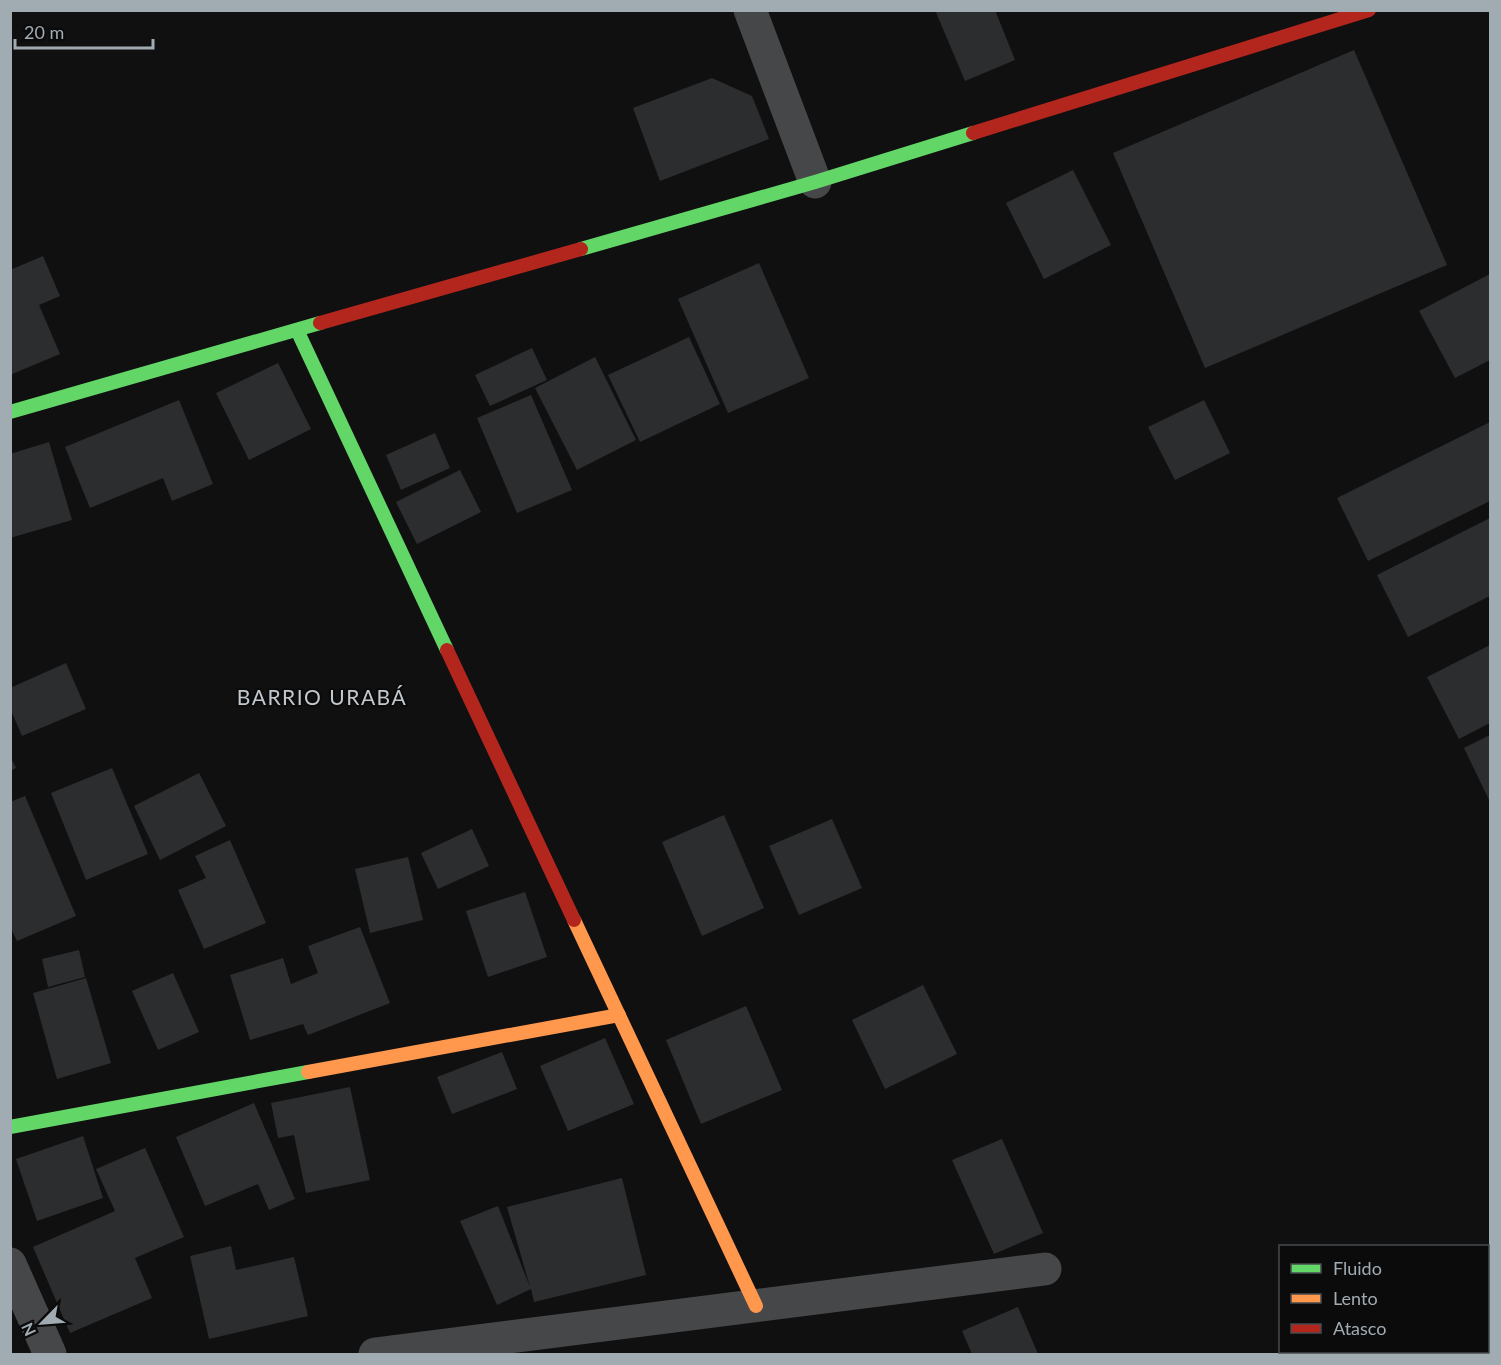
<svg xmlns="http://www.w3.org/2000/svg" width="1501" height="1365" viewBox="0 0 1501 1365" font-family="Lato,sans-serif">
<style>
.building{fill:#2c2d2f}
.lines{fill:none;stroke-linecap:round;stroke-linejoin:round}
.street{stroke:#454749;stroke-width:33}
.fast{stroke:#63d668;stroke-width:14}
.slow{stroke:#ff974d;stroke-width:14}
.jam{stroke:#b3261e;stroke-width:14}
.labels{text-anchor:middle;stroke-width:4.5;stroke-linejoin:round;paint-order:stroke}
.neighbourhood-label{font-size:21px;letter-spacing:1.5px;fill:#c2c9ce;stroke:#0b0b0c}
</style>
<rect width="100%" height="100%" fill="#101011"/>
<!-- building -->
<g class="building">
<path d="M935,10H995L1015,60L965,81Z"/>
<path d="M1354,50L1447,265L1205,368L1113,153Z"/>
<path d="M712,78L752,96L769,139L660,181L633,108Z"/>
<path d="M1073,170L1111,245L1044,279L1006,203Z"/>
<path d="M43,256L60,296L39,305L60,354L10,375V270Z"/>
<path d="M759,263L809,378L728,413L678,299Z"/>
<path d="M1490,274V360L1455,378L1419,311Z"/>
<path d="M689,337L720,404L640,442L608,375Z"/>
<path d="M532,348L547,380L490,406L475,375Z"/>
<path d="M595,357L636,440L577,470L535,388Z"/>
<path d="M278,363L311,429L249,460L216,393Z"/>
<path d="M531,395L572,490L517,513L477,418Z"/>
<path d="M179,400L213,484L172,501L163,478L90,508L65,447Z"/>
<path d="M1204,400L1230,453L1175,480L1148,427Z"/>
<path d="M1490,422V501L1368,561L1337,498Z"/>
<path d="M435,433L450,468L401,490L386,455Z"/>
<path d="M49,442L72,520L10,538V454Z"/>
<path d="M460,470L481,512L417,544L396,502Z"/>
<path d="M1490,518V596L1408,637L1377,575Z"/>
<path d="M1490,645V723L1459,739L1427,677Z"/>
<path d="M66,663L86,709L22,736L10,708V688Z"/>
<path d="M1490,735V802L1464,748Z"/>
<path d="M10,756L16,768L10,771Z"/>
<path d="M112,768L148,854L86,880L51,793Z"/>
<path d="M199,773L226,826L160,860L134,806Z"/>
<path d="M25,796L76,916L17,941L10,926V802Z"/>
<path d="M724,815L764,908L702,936L662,842Z"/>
<path d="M832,819L862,888L799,915L769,846Z"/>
<path d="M472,829L489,866L438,889L421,853Z"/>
<path d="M230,840L266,923L204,949L178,890L206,878L195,856Z"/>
<path d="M408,857L423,920L370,933L355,869Z"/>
<path d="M525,892L547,957L488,977L466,911Z"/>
<path d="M360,927L390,1003L308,1035L303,1024L250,1040L230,975L283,958L291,984L318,973L308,946Z"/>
<path d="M79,950L85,977L48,987L42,959Z"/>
<path d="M173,973L199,1032L158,1050L132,991Z"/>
<path d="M86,978L111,1063L57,1079L33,993Z"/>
<path d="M923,985L957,1054L885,1089L852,1020Z"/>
<path d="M746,1006L782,1090L701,1124L666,1040Z"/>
<path d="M605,1038L634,1104L568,1131L540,1066Z"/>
<path d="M502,1052L517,1089L452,1114L437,1077Z"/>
<path d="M350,1087L370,1180L306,1193L294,1135L278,1138L271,1103Z"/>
<path d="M254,1103L295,1199L269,1210L258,1184L205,1206L176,1137Z"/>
<path d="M83,1136L103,1198L37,1221L16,1159Z"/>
<path d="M1002,1139L1043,1233L994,1254L952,1160Z"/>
<path d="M145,1148L184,1237L135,1258L152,1298L70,1333L33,1247L115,1211L96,1169Z"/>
<path d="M622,1178L646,1275L534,1302L531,1289L497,1305L460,1221L498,1206L530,1287L507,1207Z"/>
<path d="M231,1246L236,1270L294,1257L308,1316L209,1339L190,1256Z"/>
<path d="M1018,1307L1038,1354H972L962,1331Z"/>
</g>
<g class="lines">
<!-- street -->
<g class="street">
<path d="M750,10L815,182"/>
<path d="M10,1264L50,1354"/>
<path d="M375,1354L1045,1269"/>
</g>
<!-- fast -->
<g class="fast">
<path d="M581,249L815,182L973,133"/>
<path d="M297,330L447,650"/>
<path d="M10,412L320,323"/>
<path d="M10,1127L308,1072"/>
</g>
<!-- slow -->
<g class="slow">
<path d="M574,920L756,1306"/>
<path d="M308,1072L619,1015"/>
</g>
<!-- jam -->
<g class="jam">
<path d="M973,133L1369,10"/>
<path d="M320,323L581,249"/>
<path d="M447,650L574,920"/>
</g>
</g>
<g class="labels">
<!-- neighbourhood labels -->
<g class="neighbourhood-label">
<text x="322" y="705">BARRIO URABÁ</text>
</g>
</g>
<!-- border -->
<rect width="1501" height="1365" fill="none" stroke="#a1abb2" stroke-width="24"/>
<!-- legend -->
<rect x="1279" y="1245" width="210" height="108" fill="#0b0b0c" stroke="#474b4e" stroke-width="1.5"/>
<rect x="1291" y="1264" width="30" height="9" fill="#63d668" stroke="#474b4e" stroke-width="1.5"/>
<text x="1333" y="1275" font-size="18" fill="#a1abb2">Fluido</text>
<rect x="1291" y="1294" width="30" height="9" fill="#ff974d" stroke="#474b4e" stroke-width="1.5"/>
<text x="1333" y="1305" font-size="18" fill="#a1abb2">Lento</text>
<rect x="1291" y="1324" width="30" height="9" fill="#b3261e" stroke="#474b4e" stroke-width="1.5"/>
<text x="1333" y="1335" font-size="18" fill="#a1abb2">Atasco</text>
<!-- north arrow -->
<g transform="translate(42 1323) rotate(245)" stroke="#0b0b0c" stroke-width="4.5" paint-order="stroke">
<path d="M0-4.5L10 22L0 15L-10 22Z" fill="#a1abb2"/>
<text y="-9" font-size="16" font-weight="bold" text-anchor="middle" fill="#a1abb2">N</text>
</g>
<!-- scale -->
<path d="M15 39v9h138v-9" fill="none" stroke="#a1abb2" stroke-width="3"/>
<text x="24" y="39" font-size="18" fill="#a1abb2" stroke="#0b0b0c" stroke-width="4.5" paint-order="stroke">20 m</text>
</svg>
